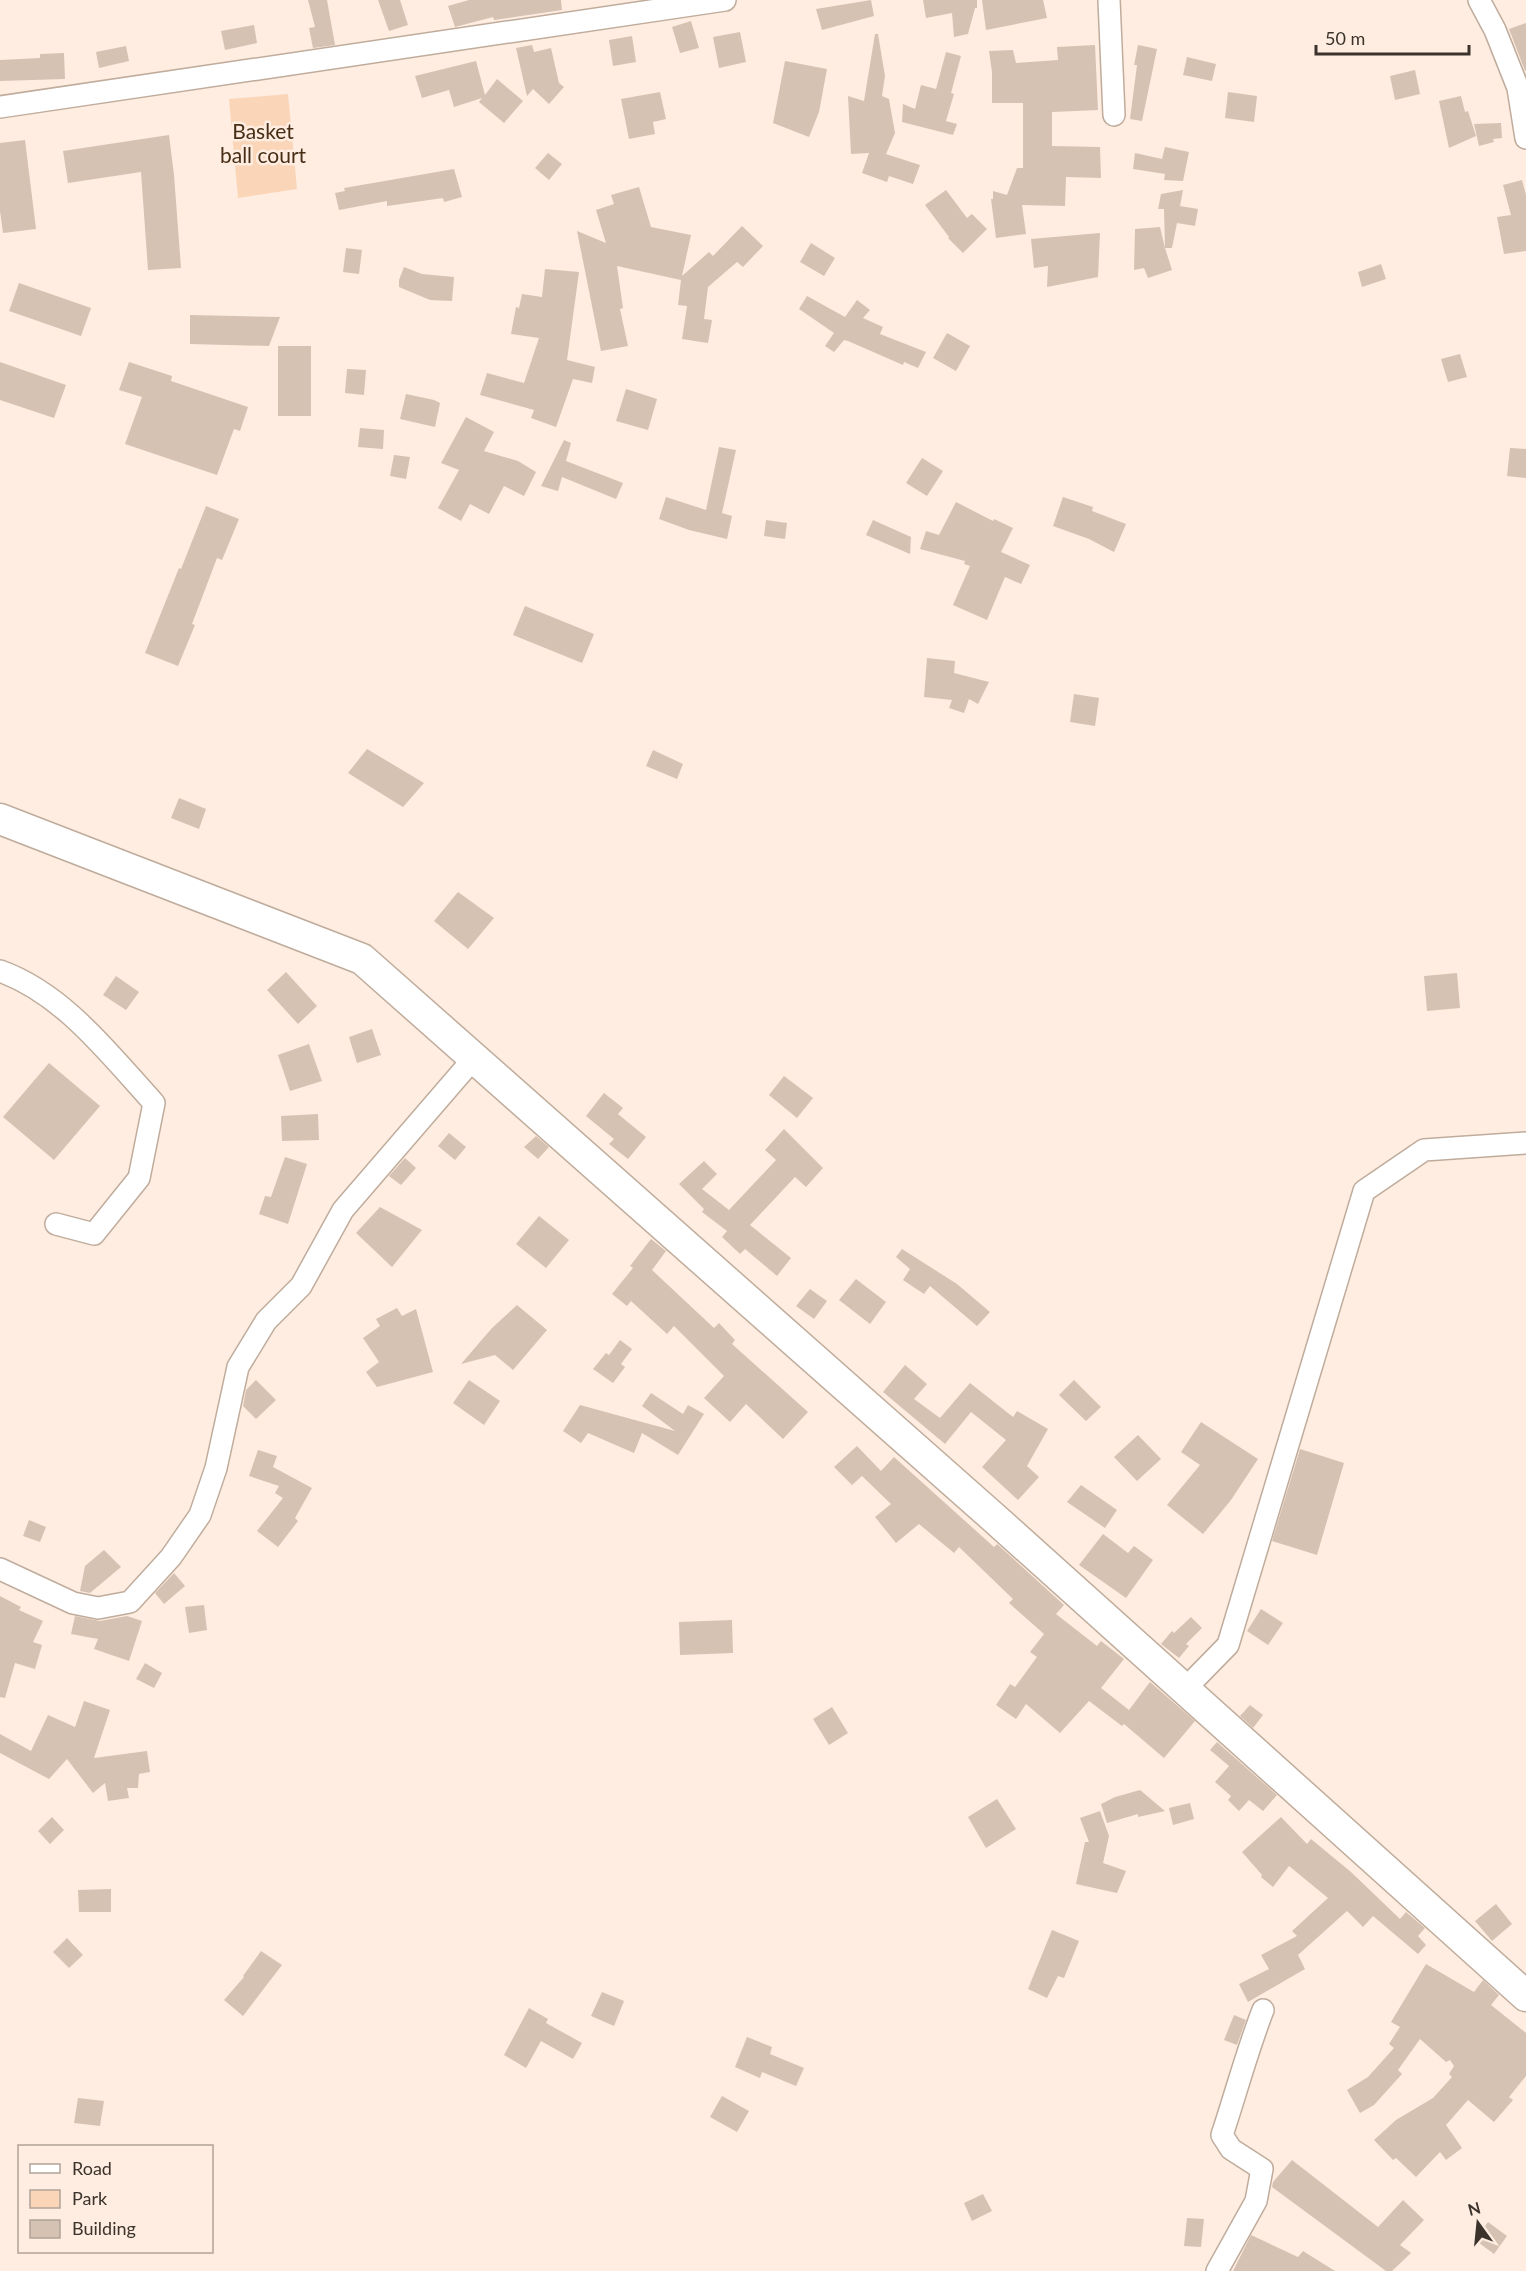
<svg xmlns="http://www.w3.org/2000/svg" width="1526" height="2271" viewBox="0 0 1526 2271" font-family="Lato,sans-serif">
<style>
.green{fill:#fad5b8}
.building{fill:#d6c2b3}
.lines{fill:none;stroke-linecap:round;stroke-linejoin:round}
.minor-casing{stroke:#bfac9c;stroke-width:24}
.secondary-casing{stroke:#bfac9c;stroke-width:33}
.minor{stroke:#fff;stroke-width:21}
.secondary{stroke:#fff;stroke-width:30}
.labels{text-anchor:middle;stroke-width:5;stroke-linejoin:round;paint-order:stroke}
.park-label{font-size:21px;fill:#482e16;stroke:#feede0}
</style>
<rect width="100%" height="100%" fill="#feede0"/>
<!-- green -->
<path class="green" d="M288,94L297,189L238,198L229,99Z"/>
<!-- building -->
<g class="building">
<path d="M308,0H327L335,45L313,48L309,28L315,27Z"/>
<path d="M378,0H400L408,25L389,31Z"/>
<path d="M469,0H561L562,10L494,20L493,17L455,27L448,6Z"/>
<path d="M871,0L874,16L822,30L816,9Z"/>
<path d="M923,0H977V8H975L968,34L954,37L952,13L926,18Z"/>
<path d="M982,0H1043L1047,18L986,30Z"/>
<path d="M691,21L699,48L680,53L672,27Z"/>
<path d="M1526,23V71H1525L1509,29Z"/>
<path d="M254,25L257,43L225,50L221,31Z"/>
<path d="M740,32L746,62L719,68L713,37Z"/>
<path d="M875,34H878L885,76L882,96L889,99L895,133L886,154L920,165L913,184L889,176L887,182L862,173L869,153L851,154L848,96L864,101Z"/>
<path d="M632,36L636,62L613,66L609,40Z"/>
<path d="M532,45L534,52L551,48L559,83L564,87L549,104L533,89L527,96L516,48Z"/>
<path d="M1095,45L1098,110L1052,112V146L1100,147L1101,178L1066,177L1065,206L1022,205L1026,234L996,238L991,199H993V191L1007,195L1017,168H1023V103H992V72L989,51L1013,50L1016,63L1058,60L1057,47Z"/>
<path d="M1138,45L1157,49L1142,121L1130,119L1137,65H1134Z"/>
<path d="M126,46L129,61L99,68L96,52Z"/>
<path d="M946,52L961,56L951,93L954,94L946,121L957,124L953,135L902,122L903,104L915,109L921,85L936,89Z"/>
<path d="M64,53L65,79L0,81V60L40,58V54Z"/>
<path d="M1187,57L1216,64L1212,81L1183,75Z"/>
<path d="M476,61L485,95L497,79L523,101L504,123L479,102L482,98L454,107L449,90L422,98L415,76Z"/>
<path d="M785,61L827,69L819,112L809,137L773,123Z"/>
<path d="M1415,70L1420,94L1395,100L1390,76Z"/>
<path d="M660,92L666,119L653,122L655,134L629,139L621,99Z"/>
<path d="M1228,92L1257,96L1254,122L1225,118Z"/>
<path d="M1461,96L1465,112L1468,111L1476,136L1449,148L1439,101Z"/>
<path d="M1501,123L1502,138L1493,139L1494,142L1479,146L1474,124Z"/>
<path d="M169,135L174,175L181,268L148,270L141,172L68,183L63,151Z"/>
<path d="M25,140L36,229L3,233L0,211V143Z"/>
<path d="M1165,147L1189,152L1183,181L1164,180L1165,174L1133,169L1135,153L1162,159Z"/>
<path d="M548,153L562,164L549,180L535,168Z"/>
<path d="M454,169L462,197L444,202L443,198L387,206V201L339,210L335,193L345,191L344,188Z"/>
<path d="M1522,180L1526,195V251L1504,254L1497,217L1511,215L1503,185Z"/>
<path d="M639,187L651,227L691,235L682,276L709,252L713,256L742,226L763,246L743,267L737,262L708,287L704,319L712,320L708,343L682,339L687,306L678,305L681,280L617,266L623,308L620,309L628,346L601,351L577,231L606,243L596,210L614,204L611,195Z"/>
<path d="M946,190L967,218L972,214L987,229L963,253L948,238L949,237L925,205Z"/>
<path d="M1183,190L1180,206L1198,209L1195,226L1177,223L1172,248H1165L1172,270L1148,278L1144,268L1134,270L1135,229L1160,227L1165,248L1164,209H1158L1161,194Z"/>
<path d="M1100,233L1098,277L1047,287L1048,266L1034,268L1031,239Z"/>
<path d="M811,243L835,258L824,276L800,262Z"/>
<path d="M346,248L362,250L359,274L343,272Z"/>
<path d="M1381,264L1386,279L1362,287L1358,272Z"/>
<path d="M404,267L422,274L454,277L452,301L430,300L399,287V280Z"/>
<path d="M545,269L579,272L567,360L595,367L592,383L573,379L556,427L531,418L534,410L480,395L487,373L524,383L539,338L511,334L516,307L519,308L522,294L542,297Z"/>
<path d="M19,283L91,308L81,336L9,311Z"/>
<path d="M807,296L845,317L857,300L870,310L863,318L883,327L880,334L926,352L918,368L904,362L903,365L848,341L844,340L834,352L825,346L834,333L799,309Z"/>
<path d="M190,315L280,317L269,346L190,344Z"/>
<path d="M947,333L970,346L956,371L933,358Z"/>
<rect x="278" y="346" width="33" height="70"/>
<path d="M1460,354L1467,377L1448,382L1441,359Z"/>
<path d="M0,362L66,385L54,418L0,400Z"/>
<path d="M129,362L172,376L171,381L248,407L240,431L234,429L217,475L125,444L142,397L119,390Z"/>
<path d="M347,369L366,370L364,395L345,393Z"/>
<path d="M626,389L657,399L648,430L616,421Z"/>
<path d="M406,394L434,400L440,403L435,427L400,419Z"/>
<path d="M466,417L494,432L484,451L518,461L536,472L524,496L504,486L489,514L470,504L461,521L438,508L459,470L441,463Z"/>
<path d="M360,428L384,430L383,449L358,447Z"/>
<path d="M564,440L571,443L566,461L623,483L616,499L562,477L558,491L541,486Z"/>
<path d="M719,447L736,450L722,513L732,516L727,539L689,530L659,519L666,497L706,510Z"/>
<path d="M1510,448L1526,449V478L1507,476Z"/>
<path d="M394,455L410,457L406,479L390,476Z"/>
<path d="M922,458L943,471L927,496L906,483Z"/>
<path d="M1063,497L1093,507L1092,511L1126,524L1114,552L1089,539L1053,526Z"/>
<path d="M956,502L993,521L994,519L1013,528L1001,552L1030,565L1021,584L1005,577L987,620L953,605L970,566L964,564L965,561L920,549L926,531L939,535Z"/>
<path d="M206,506L239,519L222,560L217,558L192,624L195,625L178,666L145,653L179,568L181,569Z"/>
<path d="M766,520L787,523L785,539L764,536Z"/>
<path d="M873,520L911,537L910,554L866,535Z"/>
<path d="M525,606L594,634L582,663L513,635Z"/>
<path d="M927,658L955,661L954,673L989,682L978,704L969,699L964,713L949,708L952,700L924,697Z"/>
<path d="M1074,694L1099,698L1095,726L1070,722Z"/>
<path d="M367,749L424,783L403,807L348,773Z"/>
<path d="M653,750L683,764L677,779L646,766Z"/>
<path d="M179,798L206,809L199,829L171,818Z"/>
<path d="M458,892L494,918L468,949L434,921Z"/>
<path d="M286,972L317,1006L298,1024L267,990Z"/>
<path d="M1457,973L1460,1008L1427,1011L1424,976Z"/>
<path d="M116,976L139,992L126,1010L103,995Z"/>
<path d="M372,1029L381,1055L357,1063L349,1037Z"/>
<path d="M309,1044L322,1081L290,1091L278,1055Z"/>
<path d="M49,1063L100,1106L54,1160L3,1117Z"/>
<path d="M784,1076L813,1098L797,1118L769,1095Z"/>
<path d="M604,1093L623,1108L618,1114L646,1137L628,1159L609,1144L614,1139L586,1116Z"/>
<path d="M318,1114L319,1140L282,1141L281,1116Z"/>
<path d="M784,1129L823,1168L806,1187L795,1177L750,1225L791,1258L777,1276L745,1249L740,1254L722,1237L727,1231L702,1212L704,1209L679,1184L704,1161L717,1174L702,1189L729,1210L776,1160L765,1150Z"/>
<path d="M449,1133L466,1147L455,1160L438,1146Z"/>
<path d="M536,1136L549,1147L538,1159L524,1147Z"/>
<path d="M285,1157L307,1164L288,1224L259,1214L265,1196L271,1197Z"/>
<path d="M405,1158L416,1168L401,1185L389,1176Z"/>
<path d="M380,1207L422,1230L392,1267L356,1233Z"/>
<path d="M539,1216L569,1240L546,1268L516,1244Z"/>
<path d="M651,1239L666,1251L652,1270L714,1328L719,1323L735,1340L732,1344L808,1412L783,1439L746,1404L730,1422L704,1398L724,1376L674,1326L667,1334L631,1301L627,1306L612,1294L633,1268L630,1266Z"/>
<path d="M902,1249L957,1284L990,1312L977,1326L930,1286L924,1294L903,1280L910,1269L896,1257Z"/>
<path d="M856,1279L886,1302L870,1324L839,1300Z"/>
<path d="M810,1289L827,1301L814,1319L796,1306Z"/>
<path d="M517,1305L547,1330L513,1370L495,1355L461,1364L492,1328Z"/>
<path d="M397,1308L402,1316L416,1309L433,1372L377,1387L366,1372L379,1362L363,1338L380,1326L376,1319Z"/>
<path d="M620,1340L632,1349L621,1364L625,1367L613,1383L593,1369L606,1353L609,1355Z"/>
<path d="M905,1365L927,1384L914,1399L940,1418L970,1383L1013,1417L1017,1411L1048,1429L1027,1466L1039,1477L1018,1500L982,1467L1006,1440L971,1412L945,1444L883,1392Z"/>
<path d="M256,1380L276,1400L256,1419L243,1406L246,1390Z"/>
<path d="M469,1380L500,1401L484,1425L453,1403Z"/>
<path d="M1074,1380L1101,1407L1086,1421L1059,1395Z"/>
<path d="M651,1393L683,1414L688,1405L704,1414L678,1455L642,1433L634,1453L588,1433L581,1443L563,1431L580,1405L675,1431L642,1406Z"/>
<path d="M1201,1422L1258,1459L1231,1500L1203,1534L1167,1505L1200,1465L1181,1452Z"/>
<path d="M1138,1435L1161,1459L1137,1481L1114,1457Z"/>
<path d="M857,1446L881,1471L894,1457L994,1547L997,1544L1064,1605L1056,1614L1097,1646L1101,1641L1124,1659L1101,1688L1129,1710L1150,1682L1195,1721L1164,1758L1124,1724L1122,1726L1089,1701L1060,1733L1026,1704L1016,1719L996,1705L1010,1684L1015,1687L1037,1657L1030,1652L1044,1634L1009,1603L1013,1599L959,1547L954,1553L919,1524L896,1543L875,1517L891,1504L862,1476L852,1485L834,1467Z"/>
<path d="M1300,1449L1344,1463L1317,1555L1272,1541Z"/>
<path d="M258,1450L277,1456L273,1467L312,1488L295,1518L298,1521L278,1547L257,1531L283,1498L275,1493L279,1486L249,1476Z"/>
<path d="M1081,1485L1117,1510L1105,1528L1067,1502Z"/>
<path d="M29,1520L46,1527L40,1542L23,1536Z"/>
<path d="M1103,1534L1128,1553L1134,1546L1153,1560L1126,1598L1079,1565Z"/>
<path d="M104,1550L121,1567L90,1593L80,1591L85,1566Z"/>
<path d="M174,1573L185,1586L164,1604L155,1593Z"/>
<path d="M0,1596L21,1607L19,1610L43,1621L33,1642L42,1645L35,1669L15,1663L5,1698L0,1697Z"/>
<path d="M204,1605L207,1630L189,1633L185,1607Z"/>
<path d="M1261,1609L1283,1623L1268,1645L1247,1631Z"/>
<path d="M75,1616L100,1621L127,1616L142,1621L129,1661L94,1649L98,1639L71,1634Z"/>
<path d="M1191,1617L1202,1628L1186,1644L1189,1646L1179,1658L1161,1644L1172,1631L1174,1633Z"/>
<path d="M732,1620L733,1653L680,1655L679,1622Z"/>
<path d="M145,1663L162,1673L154,1688L136,1679Z"/>
<path d="M84,1701L110,1710L94,1758L147,1751L150,1772L139,1774L138,1788H127L129,1798L108,1801L105,1783L93,1793L67,1759L49,1779L0,1753V1734L31,1751L48,1715L75,1727Z"/>
<path d="M1250,1705L1263,1715L1253,1728L1240,1716Z"/>
<path d="M832,1707L848,1733L829,1745L813,1719Z"/>
<path d="M1217,1742L1277,1795L1263,1811L1249,1800L1239,1811L1228,1800L1231,1796L1215,1782L1229,1766L1210,1750Z"/>
<path d="M1140,1790L1165,1811L1138,1817V1814L1107,1823L1101,1804L1115,1797Z"/>
<path d="M997,1799L1016,1829L986,1848L968,1817Z"/>
<path d="M1190,1803L1194,1819L1173,1825L1169,1808Z"/>
<path d="M1100,1811L1109,1836L1103,1863L1126,1871L1117,1893L1076,1884L1085,1842H1089L1080,1818Z"/>
<path d="M52,1817L64,1830L50,1844L38,1831Z"/>
<path d="M1281,1817L1307,1844L1311,1839L1351,1872L1400,1919L1406,1912L1425,1928L1418,1936L1426,1945L1418,1954L1373,1916L1363,1927L1347,1911L1298,1955L1305,1969L1248,2002L1239,1984L1269,1969L1261,1955L1297,1936L1292,1931L1328,1898L1289,1866L1273,1887L1261,1877L1262,1875L1242,1852Z"/>
<path d="M111,1889V1912H79L78,1890Z"/>
<path d="M1496,1904L1512,1924L1492,1941L1475,1921Z"/>
<path d="M1052,1930L1079,1941L1064,1978L1058,1976L1047,1998L1028,1989Z"/>
<path d="M67,1938L83,1955L69,1968L53,1952Z"/>
<path d="M261,1951L282,1965L243,2016L224,2000L244,1977L243,1976Z"/>
<path d="M1426,1964L1474,1992L1483,1980L1499,1995L1491,2005L1526,2033V2076L1509,2097L1513,2100L1494,2122L1468,2100L1446,2125L1462,2148L1446,2160L1440,2152L1416,2177L1396,2158L1393,2160L1374,2140L1396,2120L1433,2098L1452,2077L1449,2074L1454,2066L1450,2060L1446,2062L1420,2039L1398,2070L1402,2074L1374,2105L1360,2113L1347,2090L1368,2077L1394,2048L1389,2044L1400,2027L1391,2022Z"/>
<path d="M602,1992L624,2001L614,2026L591,2016Z"/>
<path d="M529,2008L548,2019L546,2023L582,2043L573,2059L541,2041L526,2068L504,2055Z"/>
<path d="M1234,2015L1246,2020L1237,2045L1224,2040Z"/>
<path d="M747,2037L772,2047L770,2054L804,2068L796,2086L762,2072L760,2078L735,2067Z"/>
<path d="M722,2096L749,2111L737,2132L710,2117Z"/>
<path d="M78,2098L104,2101L100,2126L74,2123Z"/>
<path d="M1292,2160L1378,2227L1403,2200L1424,2220L1400,2245L1411,2253L1392,2271H1386L1272,2187L1273,2182Z"/>
<path d="M983,2194L992,2211L972,2221L964,2203Z"/>
<path d="M1187,2218L1204,2219L1201,2247L1184,2246Z"/>
<path d="M1488,2222L1507,2236L1494,2254L1475,2240Z"/>
<path d="M1251,2235L1298,2257L1303,2251L1335,2271H1233Z"/>
</g>
<g class="lines">
<defs>
<g id="minor">
<path d="M1109,0L1114,115"/>
<path d="M1479,0L1495,30L1518,88L1526,138"/>
<path d="M0,107L725,0"/>
<path d="M0,971C64,994 109,1054 154,1103L139,1178L94,1234L56,1224"/>
<path d="M0,1569L73,1603L98,1608L130,1602L171,1557L200,1515L216,1468L238,1367L266,1321L301,1286L343,1210L474,1058"/>
<path d="M1185,1689L1228,1645L1364,1191L1424,1150L1526,1143"/>
<path d="M1217,2271L1256,2201L1262,2169L1231,2149L1222,2135C1236,2093 1247,2051 1263,2010"/>
</g>
<path id="secondary" d="M0,819L362,959L993,1517L1526,1996"/>
</defs>
<!-- minor casing -->
<use href="#minor" class="minor-casing"/>
<!-- secondary casing -->
<use href="#secondary" class="secondary-casing"/>
<!-- minor -->
<use href="#minor" class="minor"/>
<!-- secondary -->
<use href="#secondary" class="secondary"/>
</g>
<g class="labels">
<!-- park labels -->
<g class="park-label">
<text x="263" y="139">Basket<tspan x="263" dy="24">ball court</tspan></text>
</g>
</g>
<!-- legend -->
<rect x="18" y="2145" width="195" height="108" fill="#feede0" stroke="#b0a398" stroke-width="1.5"/>
<rect x="30" y="2164" width="30" height="9" fill="#ffffff" stroke="#b0a398" stroke-width="1.5"/>
<text x="72" y="2175" font-size="18" fill="#3b332c">Road</text>
<rect x="30" y="2190" width="30" height="18" fill="#fad5b8" stroke="#b0a398" stroke-width="1.5"/>
<text x="72" y="2205" font-size="18" fill="#3b332c">Park</text>
<rect x="30" y="2220" width="30" height="18" fill="#d6c2b3" stroke="#b0a398" stroke-width="1.5"/>
<text x="72" y="2235" font-size="18" fill="#3b332c">Building</text>
<!-- north arrow -->
<g transform="translate(1478 2223) rotate(345)" stroke="#feede0" stroke-width="4.5" paint-order="stroke">
<path d="M0-4.5L10 22L0 15L-10 22Z" fill="#3b332c"/>
<text y="-9" font-size="16" font-weight="bold" text-anchor="middle" fill="#3b332c">N</text>
</g>
<!-- scale -->
<path d="M1316 45v9h153v-9" fill="none" stroke="#3b332c" stroke-width="3"/>
<text x="1325" y="45" font-size="18" fill="#3b332c" stroke="#feede0" stroke-width="4.5" paint-order="stroke">50 m</text>
</svg>
